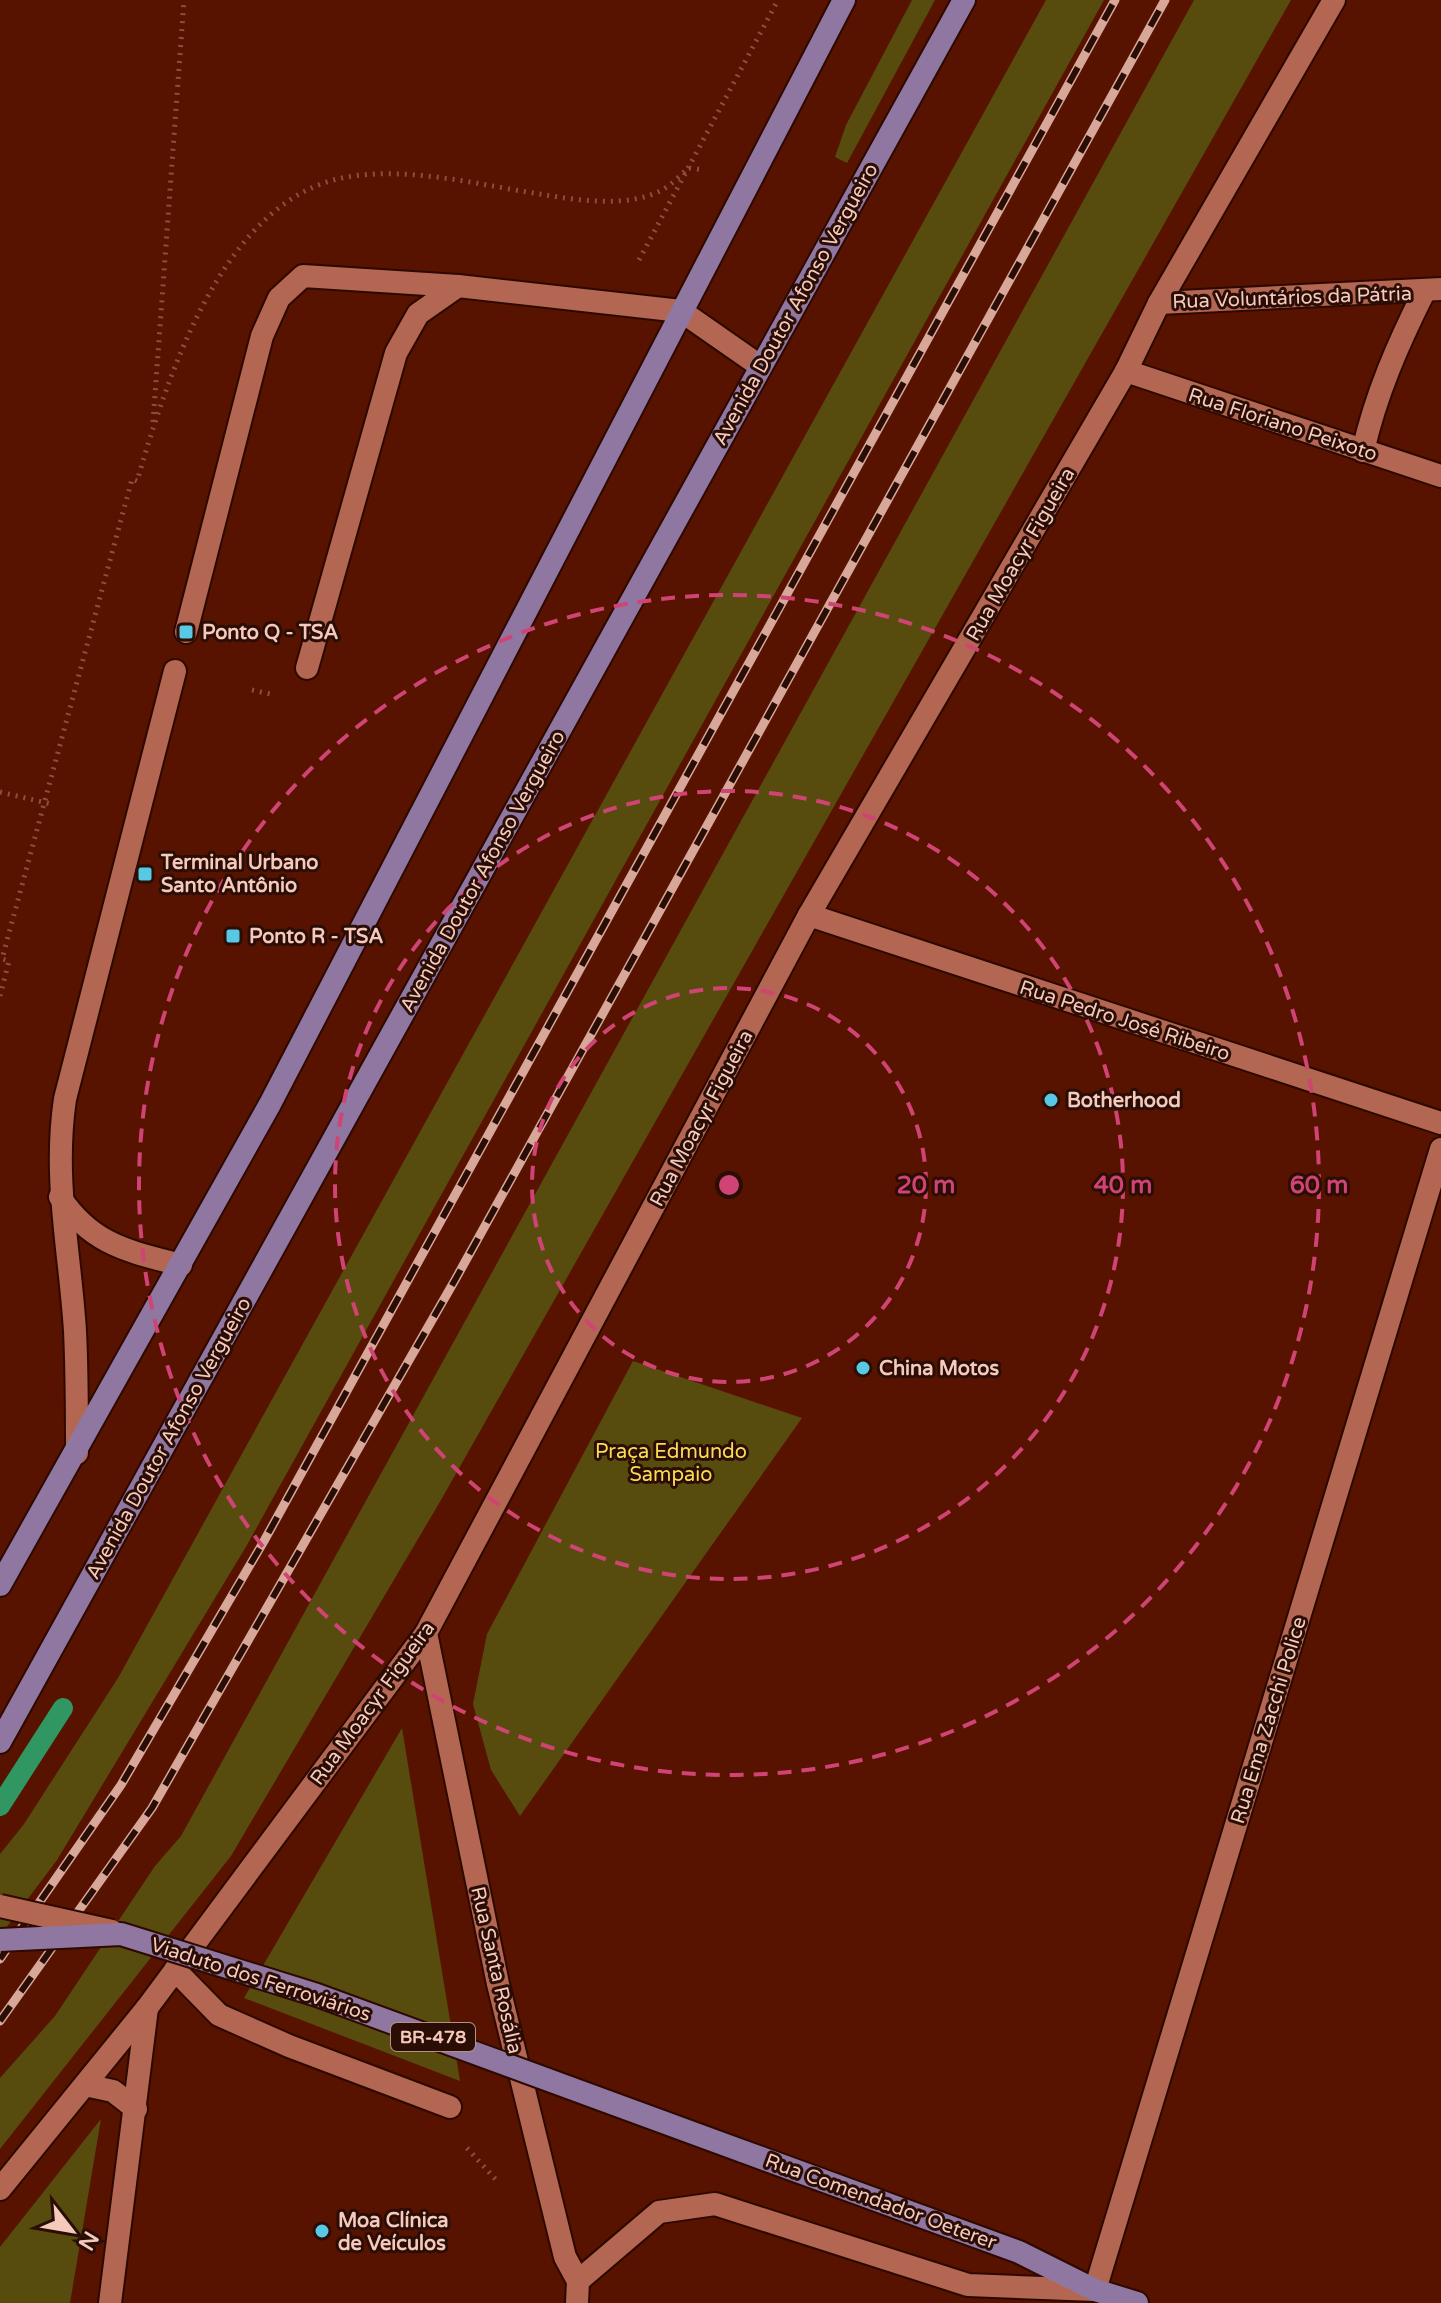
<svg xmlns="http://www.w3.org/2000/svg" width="1441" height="2303" viewBox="0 0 1441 2303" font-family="'Varela Round',sans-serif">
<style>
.green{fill:#584b0e}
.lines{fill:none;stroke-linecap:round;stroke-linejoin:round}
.stream{stroke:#309762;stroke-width:20}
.service-casing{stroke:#2d0902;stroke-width:26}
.minor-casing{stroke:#2d0902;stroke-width:26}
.tertiary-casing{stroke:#2d0902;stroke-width:26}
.secondary-casing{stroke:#2d0902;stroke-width:26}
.primary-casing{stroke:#2d0902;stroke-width:26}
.path{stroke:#8b4f3e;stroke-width:5;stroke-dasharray:2 6;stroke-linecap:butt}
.service{stroke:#b36651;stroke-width:22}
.minor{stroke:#b36651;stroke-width:22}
.tertiary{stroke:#b36651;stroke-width:22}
.secondary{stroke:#b36651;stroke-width:22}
.primary{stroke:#9077a1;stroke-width:22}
.rail-casing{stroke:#d7a799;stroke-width:9}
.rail{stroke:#2a0d05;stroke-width:6;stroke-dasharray:18;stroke-linecap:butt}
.secondary-bridge-casing{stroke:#2d0902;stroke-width:26;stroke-linecap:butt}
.primary-bridge-casing{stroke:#2d0902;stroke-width:26;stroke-linecap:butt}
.secondary-bridge{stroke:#b36651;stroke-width:22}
.primary-bridge{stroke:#9077a1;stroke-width:22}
.ring{fill:none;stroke:#cf4474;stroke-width:4;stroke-dasharray:14 10}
.poi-dot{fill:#59c8e4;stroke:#2a0d05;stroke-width:3}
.labels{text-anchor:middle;stroke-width:6;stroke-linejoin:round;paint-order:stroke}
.shield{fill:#2a0d05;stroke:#b89186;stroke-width:2}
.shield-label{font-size:18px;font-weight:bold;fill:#f5cabd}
.street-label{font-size:20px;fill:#f5cabd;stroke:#2a0d05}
.poi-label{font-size:20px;font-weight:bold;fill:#f5cabd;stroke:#2a0d05;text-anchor:start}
.park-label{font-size:20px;fill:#fadc54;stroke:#2a0d05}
.centre{fill:#cf4474;stroke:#2a0d05;stroke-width:4}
.ring-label{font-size:24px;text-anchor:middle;font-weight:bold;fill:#cf4474;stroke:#2a0d05;stroke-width:6;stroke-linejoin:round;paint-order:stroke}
</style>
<rect width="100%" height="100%" fill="#571300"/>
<!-- green -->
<g class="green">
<path d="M912,0H935L847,163L835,157L846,125Z"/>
<path d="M1046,0H1104L247,1545L57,1860L0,1936V1854L24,1824L118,1678Z"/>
<path d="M1194,0H1291L441,1500L231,1856L0,2149V2078L55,2016L155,1866L181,1836Z"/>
<path d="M633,1361L802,1418L520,1816L491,1770L473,1704L487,1634Z"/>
<path d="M402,1728L460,2081L244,1998Z"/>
<path d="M101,2119L70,2303H0V2247Z"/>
</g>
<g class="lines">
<!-- stream -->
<path class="stream" d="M0,1806L63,1708"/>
<defs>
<g id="service">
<path d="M186,632L262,336L279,298L303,276L458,286L681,311L760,366"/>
<path d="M307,668L396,353L418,314L458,286"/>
<path d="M60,1197C92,1245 128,1251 181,1265"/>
<path d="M77,1453C77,1412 77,1371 75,1331C70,1252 53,1179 65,1099L175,671"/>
</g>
<g id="minor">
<path d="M1159,303L1441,289"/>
<path d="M1126,371L1441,476"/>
<path d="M1363,451C1376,394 1398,344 1424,292"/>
<path d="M809,915L1441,1123"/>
<path d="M175,1970L219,2015L289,2046L450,2107"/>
<path d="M1095,2290L1441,1149"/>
<path d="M110,2303L147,2008"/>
</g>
<g id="tertiary">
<path d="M85,2085L113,2091L136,2109"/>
<path d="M0,2189L147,2008L426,1633"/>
</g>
<g id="secondary">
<path d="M578,2281L659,2212L715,2204L968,2285L1095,2290"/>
<path d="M577,2303L578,2281L565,2257L498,1984L426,1633L809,915L1126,371L1159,303L1334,0"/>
</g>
<g id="primary">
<path d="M0,1585L270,1104L844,0"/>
<path d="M0,1742L964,0"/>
<path d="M742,2151L1019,2252L1095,2290L1137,2303"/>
</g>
</defs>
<!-- service casing -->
<use href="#service" class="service-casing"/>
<!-- minor casing -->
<use href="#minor" class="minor-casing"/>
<!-- tertiary casing -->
<use href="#tertiary" class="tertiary-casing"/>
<!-- secondary casing -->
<use href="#secondary" class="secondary-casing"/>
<!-- primary casing -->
<use href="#primary" class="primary-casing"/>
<!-- path -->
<g class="path">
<path d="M639,260L778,0"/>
<path d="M153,422L184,0"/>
<path d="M252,690L270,694"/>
<path d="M0,792L51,804"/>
<path d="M0,996L9,961L2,959L132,479L137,481C168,376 223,198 347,177C412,166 483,186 546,195C580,201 628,207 660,191C670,186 680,176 688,168L705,170"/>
<path d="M467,2148L498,2182"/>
</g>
<!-- service -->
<use href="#service" class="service"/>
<!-- minor -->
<use href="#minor" class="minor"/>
<!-- tertiary -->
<use href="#tertiary" class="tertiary"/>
<!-- secondary -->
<use href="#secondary" class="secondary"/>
<!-- primary -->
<use href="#primary" class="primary"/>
<defs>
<g id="rail">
<path d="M0,1959L121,1785L264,1541L1115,0"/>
<path d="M0,2021L152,1808L455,1280L1165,0"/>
</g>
</defs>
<!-- rail casing -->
<use href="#rail" class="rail-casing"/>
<!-- rail -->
<use href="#rail" class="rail"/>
<defs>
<path id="secondary-bridge" d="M0,1906L112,1931"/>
<path id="primary-bridge" d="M0,1940L121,1934L317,1995L742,2151"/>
</defs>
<!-- secondary-bridge casing -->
<use href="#secondary-bridge" class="secondary-bridge-casing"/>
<!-- primary-bridge casing -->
<use href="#primary-bridge" class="primary-bridge-casing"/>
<!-- secondary-bridge -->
<use href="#secondary-bridge" class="secondary-bridge"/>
<!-- primary-bridge -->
<use href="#primary-bridge" class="primary-bridge"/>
</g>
<!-- distance rings -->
<g class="ring">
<circle cx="729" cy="1185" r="197"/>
<circle cx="729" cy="1185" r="394"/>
<circle cx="729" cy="1185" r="590"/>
</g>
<!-- markers -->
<g class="poi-dot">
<rect x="178" y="624" width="16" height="16" rx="4"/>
<rect x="137" y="866" width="16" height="16" rx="4"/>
<rect x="225" y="928" width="16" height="16" rx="4"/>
<circle cx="1051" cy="1100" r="8"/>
<circle cx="863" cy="1368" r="8"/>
<circle cx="322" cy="2231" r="8"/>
</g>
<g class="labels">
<!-- shield labels -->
<rect class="shield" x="391" y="2023" width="84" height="28" rx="6"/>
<g class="shield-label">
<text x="433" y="2043">BR-478</text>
</g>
<!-- street labels -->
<g class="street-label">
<text transform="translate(1292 297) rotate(-2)" y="7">Rua Voluntários da Pátria</text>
<text transform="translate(795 304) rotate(-61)" y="7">Avenida Doutor Afonso Vergueiro</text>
<text transform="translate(1283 424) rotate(18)" y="7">Rua Floriano Peixoto</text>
<text transform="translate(1020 554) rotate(-60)" y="7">Rua Moacyr Figueira</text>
<text transform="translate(482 871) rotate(-61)" y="7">Avenida Doutor Afonso Vergueiro</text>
<text transform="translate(1125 1020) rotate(18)" y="7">Rua Pedro José Ribeiro</text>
<text transform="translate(701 1118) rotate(-62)" y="7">Rua Moacyr Figueira</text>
<text transform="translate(168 1438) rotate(-61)" y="7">Avenida Doutor Afonso Vergueiro</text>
<text transform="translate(372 1703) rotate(-54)" y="7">Rua Moacyr Figueira</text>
<text transform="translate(1268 1720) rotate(-73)" y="7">Rua Ema Zacchi Police</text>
<text transform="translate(497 1970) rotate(77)" y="7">Rua Santa Rosália</text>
<text transform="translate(261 1979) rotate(18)" y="7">Viaduto dos Ferroviários</text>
<text transform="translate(881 2201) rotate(20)" y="7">Rua Comendador Oeterer</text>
</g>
<!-- poi labels -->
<g class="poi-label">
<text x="202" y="639">Ponto Q - TSA</text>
<text x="161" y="869">Terminal Urbano<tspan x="161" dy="23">Santo Antônio</tspan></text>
<text x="249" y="943">Ponto R - TSA</text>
<text x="1067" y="1107">Botherhood</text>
<text x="879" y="1375">China Motos</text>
<text x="338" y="2227">Moa Clínica<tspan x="338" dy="23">de Veículos</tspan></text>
</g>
<!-- park labels -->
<g class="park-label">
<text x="671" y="1458">Praça Edmundo<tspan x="671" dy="23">Sampaio</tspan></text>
</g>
</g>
<circle cx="729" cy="1185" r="12" class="centre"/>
<g class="ring-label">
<text x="926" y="1193">20 m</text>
<text x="1123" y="1193">40 m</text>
<text x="1319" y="1193">60 m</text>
</g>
<!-- north arrow -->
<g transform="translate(72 2231) rotate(121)" stroke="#2a0d05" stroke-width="6" paint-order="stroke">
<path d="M0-6L14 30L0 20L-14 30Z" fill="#f5cabd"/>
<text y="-12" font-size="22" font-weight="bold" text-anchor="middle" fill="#f5cabd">N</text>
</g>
</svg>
